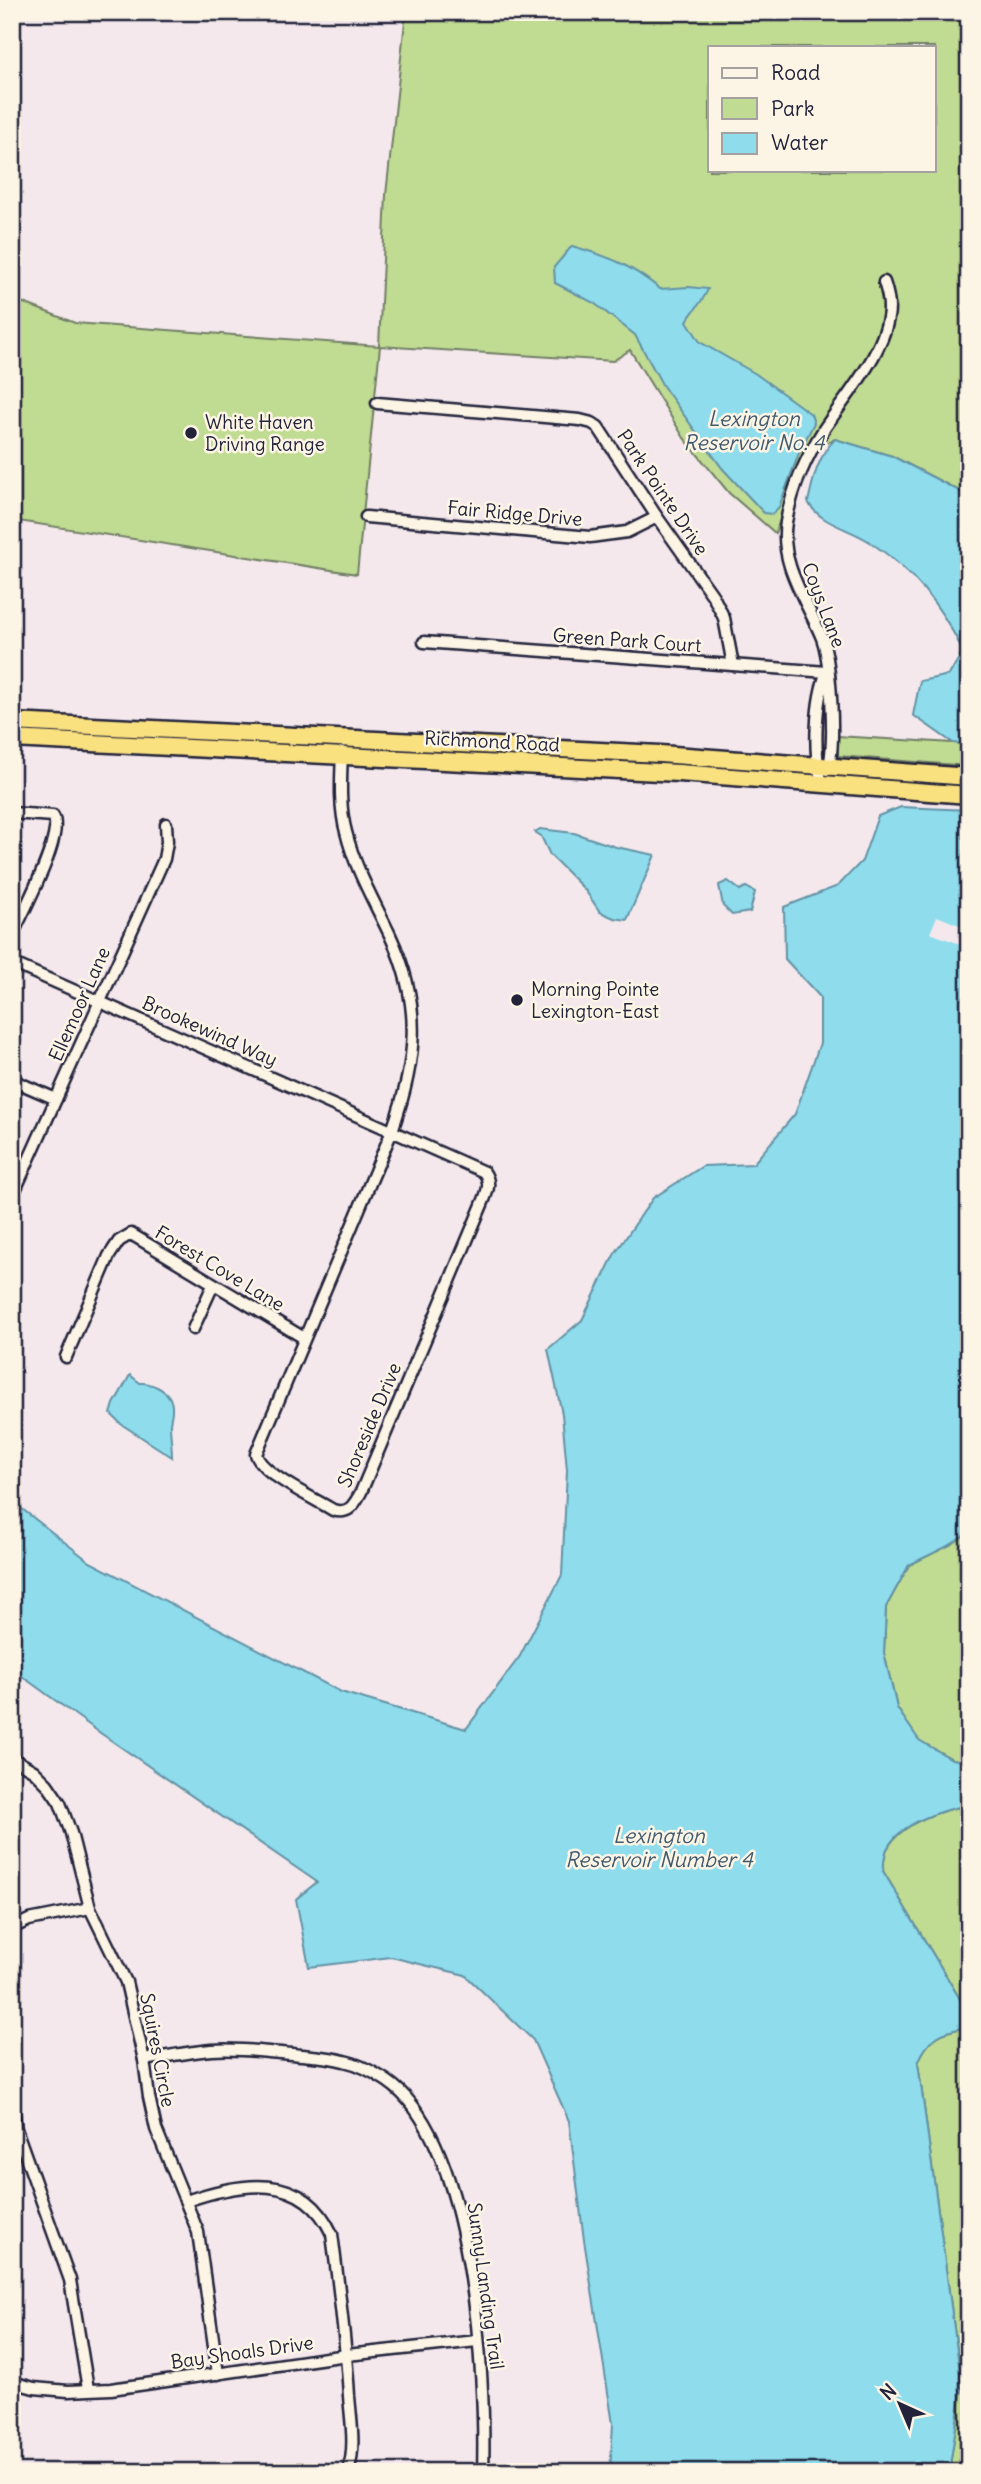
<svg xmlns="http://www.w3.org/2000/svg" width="981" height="2484" viewBox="0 0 981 2484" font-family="Delius,sans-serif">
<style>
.green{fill:#c0db92;stroke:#717e66;stroke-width:2;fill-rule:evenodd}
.water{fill:#8edcec;stroke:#6392a5;stroke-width:2}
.pier{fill:#f4e8ec}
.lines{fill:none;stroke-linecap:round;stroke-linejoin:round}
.minor-casing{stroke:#22223b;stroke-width:15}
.trunk-casing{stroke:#22223b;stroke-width:21}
.minor{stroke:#fcf5e5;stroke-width:10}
.trunk{stroke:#fae180;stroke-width:16}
.poi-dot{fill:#22223b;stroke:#fcf5e5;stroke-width:2.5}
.labels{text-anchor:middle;stroke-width:5;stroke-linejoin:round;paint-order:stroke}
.poi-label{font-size:19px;fill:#22223b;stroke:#fcf5e5;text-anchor:start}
.street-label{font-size:19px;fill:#22223b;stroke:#fcf5e5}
.water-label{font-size:21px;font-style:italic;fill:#425a70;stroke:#fcf5e5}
</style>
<rect width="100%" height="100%" fill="#f4e8ec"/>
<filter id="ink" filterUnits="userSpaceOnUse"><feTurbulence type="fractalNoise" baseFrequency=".0143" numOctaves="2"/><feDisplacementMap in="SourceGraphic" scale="14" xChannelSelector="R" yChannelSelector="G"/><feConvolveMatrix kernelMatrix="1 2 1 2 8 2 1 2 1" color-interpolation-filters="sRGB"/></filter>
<g filter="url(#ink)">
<!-- green -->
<g class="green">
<path d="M406,12H969V496L892,456L835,439L807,452L775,533L729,493L684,438L630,350L613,361L380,346L357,574L12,520V236L17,237L16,300L75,323L379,346L386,195ZM710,47H934V170H710Z"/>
<path d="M837,736L969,744V766L838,756Z"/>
<path d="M969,1532V1762L952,1759L919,1741L897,1708L884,1653L886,1607L909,1565L952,1544Z"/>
<path d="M969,1805V2014L883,1871C884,1865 884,1855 887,1849C901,1822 942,1810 969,1805Z"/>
<path d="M969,2027V2472H949L962,2387L918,2063C928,2037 942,2031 969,2027Z"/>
</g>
<!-- water -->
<g class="water">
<path d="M572,246C610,257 629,264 660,289L689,287L708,289C703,302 694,309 687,321L700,342L756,374L811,414L814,423L799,453L779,507L772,514L764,513L722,468L663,386L635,335L594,303L555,283L554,267Z"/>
<path d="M835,439L892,456L969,496V744L953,743L913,715L920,681L949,675L963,651C940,604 913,571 870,542C849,528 820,524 808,502C813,479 818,456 835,439Z"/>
<path d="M901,807L969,810V1532L952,1544L909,1565L886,1607L884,1653L897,1708L919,1740L952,1759L969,1762V1805C942,1810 901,1822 887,1849C884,1855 884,1865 883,1871L969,2014V2027C942,2031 928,2037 918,2063L962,2387L949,2472H610L613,2424L584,2240L569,2121L533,2040L465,1975L391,1957L309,1967L296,1899L317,1882L96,1730L12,1669V1501L90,1562L341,1692L466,1729L520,1656L562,1575L567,1470L562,1414L548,1349L582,1320L614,1255L653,1198L703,1166L753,1164L795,1114L820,1043V997L785,959L784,907L838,886L862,861L878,816Z"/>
<path d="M540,829L574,833L616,847L655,855L627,920L614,918L600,912L585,890L550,855L541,836L535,832Z"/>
<path d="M728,881L740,890L746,887L755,892L750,912L732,915L723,906L719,885Z"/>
<path d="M130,1375L140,1383C150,1382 168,1390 171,1401C174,1409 171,1416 170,1423C170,1434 172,1446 172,1457L121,1424L111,1414L114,1404Z"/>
</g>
<!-- pier -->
<path class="pier" d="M937,916L969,929L968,947L930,933Z"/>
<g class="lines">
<defs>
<g id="minor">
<path d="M377,403L580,420L592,423L598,427L657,517L713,596L724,618L733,665"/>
<path d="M366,517L590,537L627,532L657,517"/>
<path d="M424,642L827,672"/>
<path d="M828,770C836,744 831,663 822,638C807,601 779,564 786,522C792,489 806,457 824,429C846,396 888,349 889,308C889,299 887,291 884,282"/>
<path d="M822,783C813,754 815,700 827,672"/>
<path d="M12,813L53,816C65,835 22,913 12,936"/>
<path d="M12,963L484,1172C491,1182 488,1190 484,1200L361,1492C354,1505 349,1515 333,1510C315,1499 260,1473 256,1454L392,1131C417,1060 423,1006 390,935C374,901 355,869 346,832C339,806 341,779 342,752"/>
<path d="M12,1080L56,1099"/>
<path d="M12,1197L164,859L167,842L166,824"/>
<path d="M193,1329L213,1285"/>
<path d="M66,1357L109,1256L119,1241L131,1234L304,1338"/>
<path d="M12,1758L34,1771L47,1784L60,1803L71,1833L90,1908L126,1982L144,2060L149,2097L156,2129L198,2232L218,2374"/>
<path d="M12,1928L29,1920L90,1908"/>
<path d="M144,2060C167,2056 190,2052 212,2050C239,2048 265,2052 292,2054C309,2056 327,2056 344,2061C359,2064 375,2073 387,2081C473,2138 486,2376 483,2472"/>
<path d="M12,2102L16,2129L70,2280L88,2389"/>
<path d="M186,2201C241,2182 303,2171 332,2234C339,2288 346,2342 349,2396C351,2421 356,2448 348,2472"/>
<path d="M12,2382L34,2388L68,2391L111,2389L347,2355L477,2341"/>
</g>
<g id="trunk">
<path d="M12,722L660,754L969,777"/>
<path d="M12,739L679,773L969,795"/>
</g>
</defs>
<!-- minor casing -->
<use href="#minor" class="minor-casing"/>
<!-- trunk casing -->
<use href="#trunk" class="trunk-casing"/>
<!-- minor -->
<use href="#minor" class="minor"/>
<!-- trunk -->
<use href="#trunk" class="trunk"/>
</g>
</g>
<!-- markers -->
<g class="poi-dot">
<circle cx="191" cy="433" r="7"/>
<circle cx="517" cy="1000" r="7"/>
</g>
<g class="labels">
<!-- poi labels -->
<g class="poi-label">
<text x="205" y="429">White Haven<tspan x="205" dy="22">Driving Range</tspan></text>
<text x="531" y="996">Morning Pointe<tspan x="531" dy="22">Lexington-East</tspan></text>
</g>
<!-- street labels -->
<g class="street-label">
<text transform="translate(663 492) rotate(56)" y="7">Park Pointe Drive</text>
<text transform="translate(515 513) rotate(5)" y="7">Fair Ridge Drive</text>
<text transform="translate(824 605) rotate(69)" y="7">Coys Lane</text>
<text transform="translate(627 640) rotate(4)" y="7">Green Park Court</text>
<text transform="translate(492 741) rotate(3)" y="7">Richmond Road</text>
<text transform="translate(79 1004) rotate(-66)" y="7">Ellemoor Lane</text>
<text transform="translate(210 1031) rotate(24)" y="7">Brookewind Way</text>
<text transform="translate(220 1268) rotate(31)" y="7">Forest Cove Lane</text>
<text transform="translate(369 1425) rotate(-67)" y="7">Shoreside Drive</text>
<text transform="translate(158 2050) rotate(79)" y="7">Squires Circle</text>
<text transform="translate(486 2286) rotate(82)" y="7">Sunny Landing Trail</text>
<text transform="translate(242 2352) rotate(-8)" y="7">Bay Shoals Drive</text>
</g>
<!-- water labels -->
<g class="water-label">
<text x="754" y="426">Lexington<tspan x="754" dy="24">Reservoir No. 4</tspan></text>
<text x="659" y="1843">Lexington<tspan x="659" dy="24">Reservoir Number 4</tspan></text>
</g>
</g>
<!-- margin -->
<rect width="981" height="2484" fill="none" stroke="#fcf5e5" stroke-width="42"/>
<rect x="21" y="21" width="939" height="2442" fill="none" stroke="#22223b" stroke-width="2.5" filter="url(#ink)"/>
<!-- legend -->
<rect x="708" y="46" width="228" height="126" fill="#fcf5e5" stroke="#a5a1a1" stroke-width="2"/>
<rect x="722" y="68" width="35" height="10" fill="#fcf5e5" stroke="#a5a1a1" stroke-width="2"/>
<text x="771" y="80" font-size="21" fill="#22223b">Road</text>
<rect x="722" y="98" width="35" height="21" fill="#c0db92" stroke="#a5a1a1" stroke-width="2"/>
<text x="771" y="116" font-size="21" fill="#22223b">Park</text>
<rect x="722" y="133" width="35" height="21" fill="#8edcec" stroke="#a5a1a1" stroke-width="2"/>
<text x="771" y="150" font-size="21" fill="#22223b">Water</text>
<!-- north arrow -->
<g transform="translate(900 2404) rotate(316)" stroke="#fcf5e5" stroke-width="5" paint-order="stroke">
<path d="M0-5L12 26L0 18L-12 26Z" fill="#22223b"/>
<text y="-10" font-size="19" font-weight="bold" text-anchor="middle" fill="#22223b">N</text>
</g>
</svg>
